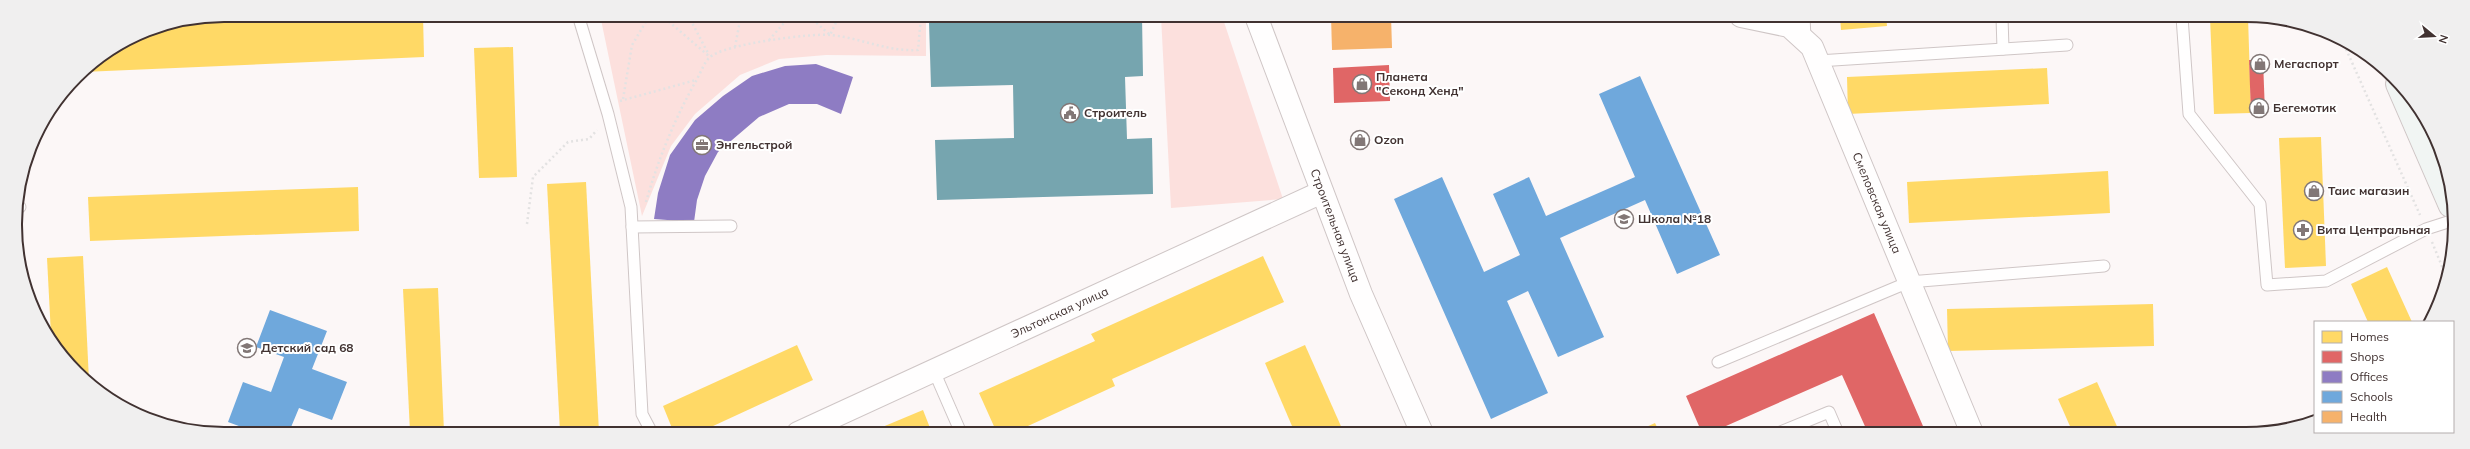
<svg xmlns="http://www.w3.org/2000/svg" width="2470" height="449" viewBox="0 0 2470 449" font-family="Mulish,sans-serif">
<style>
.green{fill:#fce0dd}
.homes{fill:#ffd966}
.shops{fill:#e06666}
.offices{fill:#8e7cc3}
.schools{fill:#6fa8dc}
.health{fill:#f6b26b}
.public{fill:#76a5af}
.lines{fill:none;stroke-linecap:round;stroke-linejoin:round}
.lane-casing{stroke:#cfc6c6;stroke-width:13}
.street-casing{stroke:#cfc6c6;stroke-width:24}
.secondary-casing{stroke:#cfc6c6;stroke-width:24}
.path{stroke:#e3e2e2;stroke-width:2.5;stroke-dasharray:2 3;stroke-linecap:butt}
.lane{stroke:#fffefe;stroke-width:11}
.street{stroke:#fffefe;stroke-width:22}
.secondary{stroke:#f1f5f3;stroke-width:22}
.labels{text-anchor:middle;stroke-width:4;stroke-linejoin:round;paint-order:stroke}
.poi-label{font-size:12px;font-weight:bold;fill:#413231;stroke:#fff;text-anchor:start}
.street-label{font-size:12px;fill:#413231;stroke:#fff}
.rim{fill:none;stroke:#413231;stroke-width:2}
</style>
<rect width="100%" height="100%" fill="#fcf7f7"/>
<!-- green -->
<g class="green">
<path d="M600,15L1043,16L926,18V56L826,55L779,59L740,75L695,114L671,146L642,216Z"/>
<path d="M1161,16H1222L1283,199L1171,208Z"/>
</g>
<!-- homes -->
<g class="homes">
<path d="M327,15H423L424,57L83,72L145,31L197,21Z"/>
<path d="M1840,16H1886L1887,26L1841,30Z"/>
<path d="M2210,17H2248L2251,113L2214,114Z"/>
<path d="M513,47L517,177L479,178L474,48Z"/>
<path d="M2047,68L2049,104L1848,114L1847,77Z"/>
<path d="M2321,137L2326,266L2285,268L2279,138Z"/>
<path d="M2108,171L2110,213L1909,223L1907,182Z"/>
<path d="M586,182L599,432H560L547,184Z"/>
<path d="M358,187L359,231L90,241L88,197Z"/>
<path d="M83,256L89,381L67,362L51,335L47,258Z"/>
<path d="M1263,256L1284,302L1112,379L1115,386L1013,433H997L979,393L1095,341L1091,334Z"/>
<path d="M2387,267L2412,322H2368L2351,284Z"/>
<path d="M438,288L444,432H410L403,289Z"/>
<path d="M2153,304L2154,346L1948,351L1947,309Z"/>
<path d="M797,345L813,380L698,433H674L663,406Z"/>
<path d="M1305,345L1344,433H1295L1265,363Z"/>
<path d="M2097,382L2120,433H2073L2058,399Z"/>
<path d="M923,410L932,433H868Z"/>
<path d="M1655,423L1660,433H1633Z"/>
</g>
<!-- shops -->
<g class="shops">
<path d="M2249,60H2263L2265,113H2251Z"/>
<path d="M1389,65L1390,101L1334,103L1333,68Z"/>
<path d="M1874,313L1926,433H1868L1842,375L1710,433H1702L1686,396Z"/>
</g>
<!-- offices -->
<path class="offices" d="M816,64L853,77L841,114L817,104H789L759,117L718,152L705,176L697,200L694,222L654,219L658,193L670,155L695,120L723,96L752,76L785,66Z"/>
<!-- schools -->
<g class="schools">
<path d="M1640,76L1720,255L1677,274L1645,200L1560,238L1604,337L1558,357L1528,291L1507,301L1548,393L1491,419L1394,199L1442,177L1484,272L1520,255L1493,194L1529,177L1546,216L1635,177L1599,94Z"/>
<path d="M270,310L327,331L312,369L347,382L332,420L299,408L289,432H255L228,422L243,382L271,392L284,357L256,347Z"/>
</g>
<!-- health -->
<path class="health" d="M1331,16H1391L1392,48L1332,50Z"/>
<!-- public -->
<path class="public" d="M1142,16L1143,76L1125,77L1127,139L1152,138L1153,194L937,200L935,140L1014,138L1013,85L931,87L929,22Z"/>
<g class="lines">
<defs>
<g id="lane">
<path d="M578,15L608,114L631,207L642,414L652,433"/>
<path d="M1804,16L1805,39"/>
<path d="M2002,17L2003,49"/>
<path d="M2182,17L2189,114L2260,204L2267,285L2326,281L2426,229L2451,221"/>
<path d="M1818,61L2067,45"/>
<path d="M16,208L20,207"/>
<path d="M632,227L731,226"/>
<path d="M1718,362L1909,282L2104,266"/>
<path d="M934,371L961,433"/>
<path d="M1778,433L1829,412L1838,433"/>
</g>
<g id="street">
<path id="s1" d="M1256,16L1361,294L1422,433"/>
<path id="s2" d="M1741,16L1789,26L1812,47L1972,433"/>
<path id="s3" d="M798,433L1322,192"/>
</g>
<path id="secondary" d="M2397,84L2450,206"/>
</defs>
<!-- lane casing -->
<use href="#lane" class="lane-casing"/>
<!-- street casing -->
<use href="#street" class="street-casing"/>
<!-- secondary casing -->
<use href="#secondary" class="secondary-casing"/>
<!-- path -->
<g class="path">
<path d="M661,15L710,57"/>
<path d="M688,15L709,55"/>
<path d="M809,16L830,35L839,16"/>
<path d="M769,40L791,15"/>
<path d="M2342,40L2420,215"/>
<path d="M735,47L741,15"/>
<path d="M623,99L632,45L650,15"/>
<path d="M620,101L696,80"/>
<path d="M646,202C658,160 674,120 696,81C700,74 704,63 709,58C722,44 812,33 831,35C861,38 888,52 918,50L921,16"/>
<path d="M527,224L533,177L568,142L589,139L597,130"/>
<path d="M2432,242L2446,276"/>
</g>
<!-- lane -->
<use href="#lane" class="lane"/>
<!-- street -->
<use href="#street" class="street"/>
<!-- secondary -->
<use href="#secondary" class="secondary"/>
</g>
<!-- icons -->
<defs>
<symbol id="shop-ring" viewBox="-11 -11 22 22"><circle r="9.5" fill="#fff" stroke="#827776" stroke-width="1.5"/><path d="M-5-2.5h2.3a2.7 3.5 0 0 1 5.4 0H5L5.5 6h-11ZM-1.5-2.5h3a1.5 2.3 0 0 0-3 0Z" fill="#827776"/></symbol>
<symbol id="civic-ring" viewBox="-11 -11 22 22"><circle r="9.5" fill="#fff" stroke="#827776" stroke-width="1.5"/><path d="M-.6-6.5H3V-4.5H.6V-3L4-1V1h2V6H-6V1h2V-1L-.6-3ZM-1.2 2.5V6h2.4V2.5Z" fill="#827776"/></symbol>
<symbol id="office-ring" viewBox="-11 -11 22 22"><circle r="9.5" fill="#fff" stroke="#827776" stroke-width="1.5"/><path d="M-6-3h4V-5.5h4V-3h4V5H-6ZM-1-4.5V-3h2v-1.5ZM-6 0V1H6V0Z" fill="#827776"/></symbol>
<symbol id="school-ring" viewBox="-11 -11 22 22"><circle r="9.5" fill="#fff" stroke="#827776" stroke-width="1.5"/><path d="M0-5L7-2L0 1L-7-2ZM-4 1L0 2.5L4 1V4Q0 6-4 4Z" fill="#827776"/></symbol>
<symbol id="pharmacy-ring" viewBox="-11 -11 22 22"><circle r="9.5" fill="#fff" stroke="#827776" stroke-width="1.5"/><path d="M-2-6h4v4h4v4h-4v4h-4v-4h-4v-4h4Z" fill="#827776"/></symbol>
</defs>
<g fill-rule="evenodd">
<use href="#shop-ring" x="2249" y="53" width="22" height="22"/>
<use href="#shop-ring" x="1351" y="73" width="22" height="22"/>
<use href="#shop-ring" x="2248" y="97" width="22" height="22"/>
<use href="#civic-ring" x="1059" y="102" width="22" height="22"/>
<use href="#shop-ring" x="1349" y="129" width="22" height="22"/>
<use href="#office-ring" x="691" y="134" width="22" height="22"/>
<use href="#shop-ring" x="2303" y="180" width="22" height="22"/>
<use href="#school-ring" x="1613" y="208" width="22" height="22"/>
<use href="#pharmacy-ring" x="2292" y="219" width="22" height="22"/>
<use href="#school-ring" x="236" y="337" width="22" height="22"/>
</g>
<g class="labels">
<!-- poi labels -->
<g class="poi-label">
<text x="2274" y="68">Мегаспорт</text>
<text x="1376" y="81">Планета<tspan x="1376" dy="14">"Секонд Хенд"</tspan></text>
<text x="2273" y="112">Бегемотик</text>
<text x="1084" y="117">Строитель</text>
<text x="1374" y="144">Ozon</text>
<text x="716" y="149">Энгельстрой</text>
<text x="2328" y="195">Таис магазин</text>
<text x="1638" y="223">Школа №18</text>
<text x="2317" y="234">Вита Центральная</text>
<text x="261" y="352">Детский сад 68</text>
</g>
<!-- street labels -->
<g class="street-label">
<text dy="4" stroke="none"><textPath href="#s2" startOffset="249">Смеловская улица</textPath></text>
<text dy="4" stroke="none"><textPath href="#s1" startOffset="224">Строительная улица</textPath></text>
<text dy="4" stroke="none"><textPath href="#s3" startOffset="288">Эльтонская улица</textPath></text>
</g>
</g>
<!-- crop -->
<path d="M0 0H2470V449H0ZM224 22H2246A202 202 0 0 1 2448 224V225A202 202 0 0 1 2246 427H224A202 202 0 0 1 22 225V224A202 202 0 0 1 224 22Z" fill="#f0efef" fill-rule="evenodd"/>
<path class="rim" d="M224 22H2246A202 202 0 0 1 2448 224V225A202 202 0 0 1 2246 427H224A202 202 0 0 1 22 225V224A202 202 0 0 1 224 22Z"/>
<!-- legend -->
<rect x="2314" y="321" width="140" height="112" fill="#ffffff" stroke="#b3adad"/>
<rect x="2322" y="331" width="20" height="12" fill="#ffd966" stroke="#b3adad"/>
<text x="2350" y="341" font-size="12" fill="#413231">Homes</text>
<rect x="2322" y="351" width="20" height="12" fill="#e06666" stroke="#b3adad"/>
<text x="2350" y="361" font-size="12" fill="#413231">Shops</text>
<rect x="2322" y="371" width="20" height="12" fill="#8e7cc3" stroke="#b3adad"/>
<text x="2350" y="381" font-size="12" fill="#413231">Offices</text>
<rect x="2322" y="391" width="20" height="12" fill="#6fa8dc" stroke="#b3adad"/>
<text x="2350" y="401" font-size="12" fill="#413231">Schools</text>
<rect x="2322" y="411" width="20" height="12" fill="#f6b26b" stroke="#b3adad"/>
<text x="2350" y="421" font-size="12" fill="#413231">Health</text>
<!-- north arrow -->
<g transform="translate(2434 36) rotate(108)" stroke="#ffffff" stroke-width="3" paint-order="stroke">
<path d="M0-3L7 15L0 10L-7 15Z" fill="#413231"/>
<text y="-6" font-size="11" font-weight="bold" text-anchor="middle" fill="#413231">N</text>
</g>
</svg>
